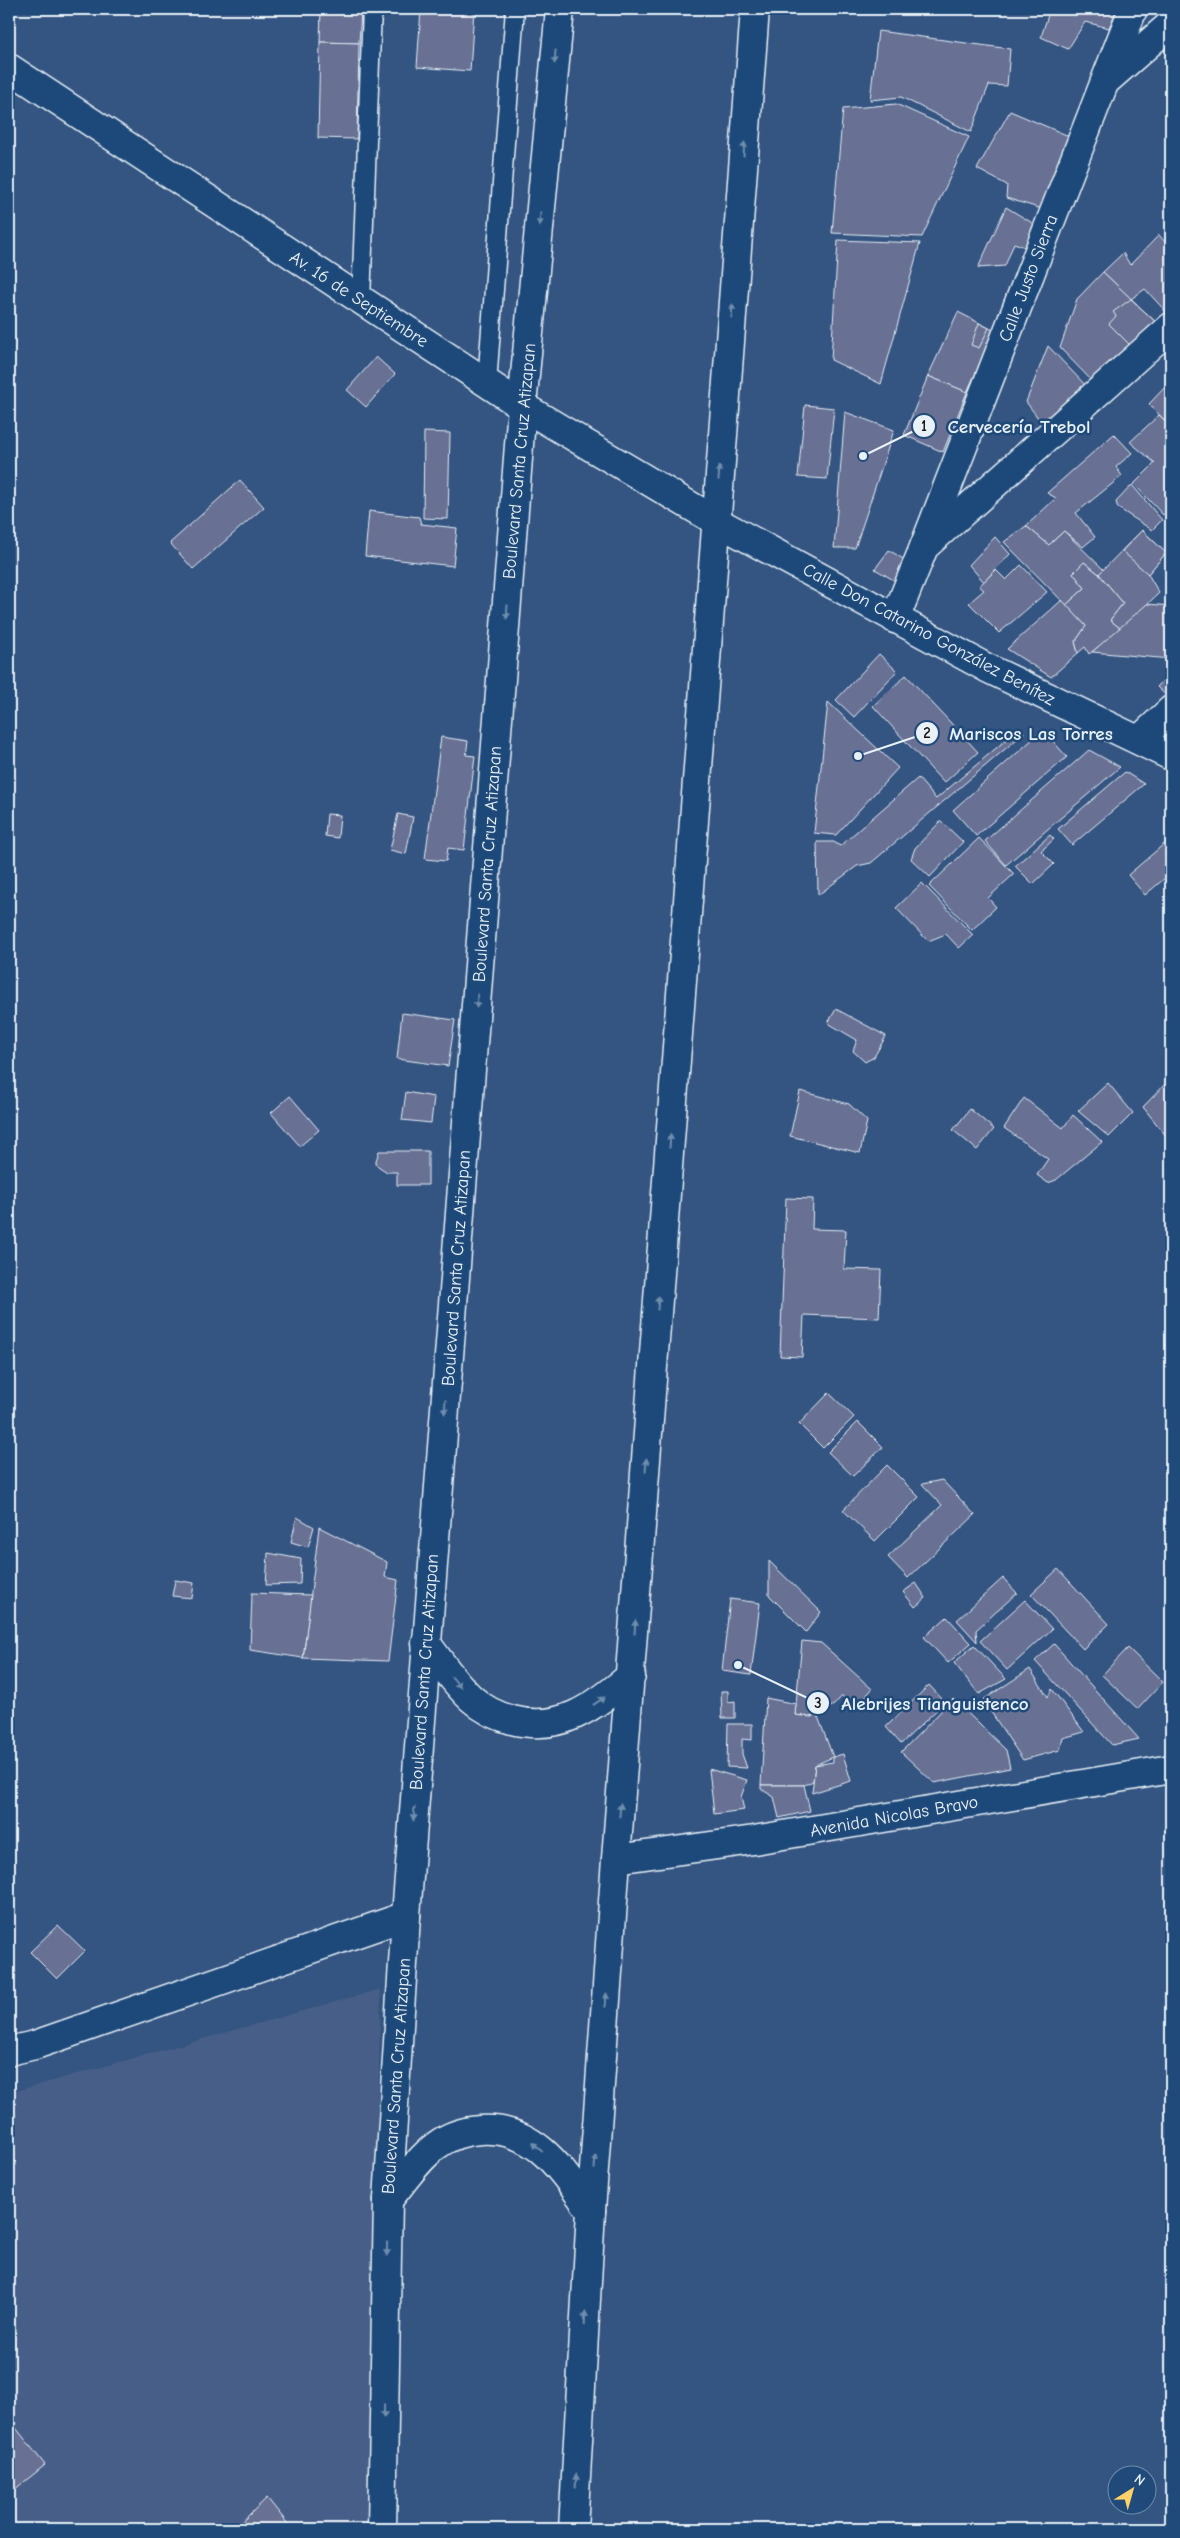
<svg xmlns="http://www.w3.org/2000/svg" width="1180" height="2538" viewBox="0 0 1180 2538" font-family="'Comic Neue',sans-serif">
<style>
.built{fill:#465f88}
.building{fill:#676f93;stroke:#e8f1f8}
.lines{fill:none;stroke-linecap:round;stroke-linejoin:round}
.lane-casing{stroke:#e8f1f8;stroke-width:21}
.street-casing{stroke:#e8f1f8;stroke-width:31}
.secondary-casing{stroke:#e8f1f8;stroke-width:31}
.lane{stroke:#1f4a7a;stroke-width:18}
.street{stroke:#1f4a7a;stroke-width:28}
.secondary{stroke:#1f4a7a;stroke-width:28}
.oneway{fill:#6f8dac}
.labels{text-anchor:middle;stroke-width:5;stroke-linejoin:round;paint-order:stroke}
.street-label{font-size:18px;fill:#e8f1f8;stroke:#1f4a7a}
.leader{fill:none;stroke:#e8f1f8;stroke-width:2}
.callout-dot{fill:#e8f1f8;stroke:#1f4a7a;stroke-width:2}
.mark-label{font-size:15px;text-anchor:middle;font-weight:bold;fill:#111}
.callout-label{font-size:19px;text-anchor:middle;font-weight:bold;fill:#e8f1f8;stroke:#1f4a7a;stroke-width:5;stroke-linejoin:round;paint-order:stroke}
</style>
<rect width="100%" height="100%" fill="#345481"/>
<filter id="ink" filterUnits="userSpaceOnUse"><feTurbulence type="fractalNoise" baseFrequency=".02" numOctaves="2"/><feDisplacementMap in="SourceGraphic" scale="10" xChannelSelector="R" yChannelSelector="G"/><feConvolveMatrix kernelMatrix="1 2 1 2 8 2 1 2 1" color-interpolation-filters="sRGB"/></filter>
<g filter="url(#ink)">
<!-- built -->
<path class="built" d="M381,1989L367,2529H9V2093Z"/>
<!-- building -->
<g class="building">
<path d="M321,9H361L359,43L320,42Z"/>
<path d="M421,9H474L470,71L417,67Z"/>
<path d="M1050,9H1117L1109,28L1085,22L1068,49L1041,37Z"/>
<path d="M878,31L1010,49L1007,86L989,85L971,132L901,97L870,100Z"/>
<path d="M320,42L359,43L357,139L318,138Z"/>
<path d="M896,104L969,137L922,237L832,233L843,109Z"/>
<path d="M1010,111L1071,137L1042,209L1006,198L1007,185L977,169Z"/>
<path d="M1006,207L1034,224L1025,247L1014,243L1005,266L978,268Z"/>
<path d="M1159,235L1171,249V312L1169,315L1145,289L1131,299L1103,272L1123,253L1130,265Z"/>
<path d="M838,240L920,243L881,384L831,360Z"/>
<path d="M1103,272L1160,326L1095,384L1060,348L1077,299Z"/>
<path d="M1131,299L1160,326L1134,349L1109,324L1116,316L1113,312Z"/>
<path d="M958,312L995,331L967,392L928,376Z"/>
<path d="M979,323L989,328L979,348L971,345Z"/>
<path d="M1048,346L1089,389L1045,427L1026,402Z"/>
<path d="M376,357L395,374L366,407L347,390Z"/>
<path d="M928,376L967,392L943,452L904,435Z"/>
<path d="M1168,384L1171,386V427L1149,404Z"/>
<path d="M805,405L834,408L827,479L798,477Z"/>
<path d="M845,412L894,430L855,548H834Z"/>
<path d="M1159,415L1171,427V508L1163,515L1134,484L1155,463L1130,442Z"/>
<path d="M424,432L450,433L448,519L423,518Z"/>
<path d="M1114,434L1132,453L1116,467L1122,476L1076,513L1095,537L1083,547L1064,531L1049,545L1026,526L1056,498L1047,493Z"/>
<path d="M240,480L264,507L193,569L170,543Z"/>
<path d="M1132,485L1162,520L1152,530L1118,508L1116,502Z"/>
<path d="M369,511L419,517L421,524L457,528L453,566L365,556Z"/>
<path d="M1026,526L1049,545L1064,531L1104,570L1099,574L1084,562L1073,573L1085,588L1066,605L1004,542Z"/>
<path d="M1142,530L1166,553L1148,574L1159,593L1121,629L1110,620L1123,603L1099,574Z"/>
<path d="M1142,530L1166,553L1148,574L1122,551Z"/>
<path d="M995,537L1010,554L984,582L969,565Z"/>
<path d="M889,550L911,564L897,582L875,569Z"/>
<path d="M1084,562L1099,574L1123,603L1110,620L1121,629L1089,654L1085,647L1078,653L1075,642L1086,626L1066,605L1085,588L1073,573Z"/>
<path d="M1021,565L1047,592L999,633L969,603L984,590L979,586L996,570L1006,580Z"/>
<path d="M1062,600L1086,626L1075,642L1078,653L1051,677L1007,649Z"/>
<path d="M1147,604L1171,606V659L1092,652Z"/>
<path d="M879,654L897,671L854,717L836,700Z"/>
<path d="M1171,672V696L1169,698L1157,687Z"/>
<path d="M906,675L978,752L944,783L873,706Z"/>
<path d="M828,702L898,768L836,835L814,833Z"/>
<path d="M1020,728L1024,733L871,863L857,866L818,895L817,842H834L840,846L918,778L936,799Z"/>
<path d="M1043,730L1067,757L976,836L953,810Z"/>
<path d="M441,737L468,741L466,755L475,756L464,850L448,848L446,861L425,859Z"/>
<path d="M1089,750L1120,767L1006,865L985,841Z"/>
<path d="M1125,772L1144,784L1072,845L1058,829Z"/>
<path d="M327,814L340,815L338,838L325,836Z"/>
<path d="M398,814L413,817L406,854L390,850Z"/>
<path d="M941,821L963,842L930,877L911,859L915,848Z"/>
<path d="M1050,835L1054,839L1041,851L1054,864L1033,884L1015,866Z"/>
<path d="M979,838L1014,874L988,898L996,907L972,930L929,886Z"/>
<path d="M1171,838V873L1145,895L1128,875Z"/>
<path d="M922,883L973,935L959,948L946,934L928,941L896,908Z"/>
<path d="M836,1009L886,1036L874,1057L865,1062L853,1051L857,1040L828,1023Z"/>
<path d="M402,1013L455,1020L448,1066L397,1059Z"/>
<path d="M1171,1078V1142L1143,1107Z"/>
<path d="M1108,1083L1133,1113L1109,1137L1078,1111Z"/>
<path d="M800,1091L849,1104L867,1121L860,1153L790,1136Z"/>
<path d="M406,1092L434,1097L431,1123L402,1120Z"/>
<path d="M290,1096L319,1130L300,1146L271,1113Z"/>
<path d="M1024,1098L1063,1128L1073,1115L1102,1142L1056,1180L1048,1183L1037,1175L1048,1159L1004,1128Z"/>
<path d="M970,1109L994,1129L977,1150L953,1130Z"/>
<path d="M379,1151H428V1185H397V1172H387L375,1164Z"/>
<path d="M786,1198L813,1199L812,1229L846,1230L844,1269L881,1270L879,1318L804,1315L802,1357L780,1356Z"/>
<path d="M829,1393L854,1417L823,1448L799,1424Z"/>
<path d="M858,1422L883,1447L853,1476L828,1452Z"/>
<path d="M887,1465L919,1497L875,1541L843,1510Z"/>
<path d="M942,1480L975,1515L908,1578L888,1557L942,1505L922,1484Z"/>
<path d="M297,1517L314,1527L308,1547L291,1542Z"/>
<path d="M319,1527L387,1562L385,1577L398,1580L388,1661L303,1658Z"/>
<path d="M268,1553L301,1559L300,1584L266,1585Z"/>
<path d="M769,1561L821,1612L806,1632L769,1595Z"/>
<path d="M1058,1569L1109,1624L1083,1649L1031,1594Z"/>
<path d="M1003,1578L1017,1593L976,1630L977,1642L957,1620Z"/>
<path d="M175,1580L194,1583L192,1598L172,1596Z"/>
<path d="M916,1583L926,1598L915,1607L903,1592Z"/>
<path d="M252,1593L311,1595L303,1658L250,1650Z"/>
<path d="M730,1599L760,1603L751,1675L722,1671Z"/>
<path d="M1025,1600L1052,1629L1007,1670L980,1641Z"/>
<path d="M947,1617L971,1643L948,1663L924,1637Z"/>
<path d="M802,1641L821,1643L872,1689L856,1708L842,1696L834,1705L811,1717L795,1715Z"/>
<path d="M1054,1644L1139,1739L1112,1745L1035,1661Z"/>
<path d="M974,1645L1006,1679L979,1694L954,1663Z"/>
<path d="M1128,1648L1163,1682L1138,1709L1102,1675Z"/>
<path d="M1030,1669L1048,1697L1052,1689L1084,1732L1063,1738L1060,1750L1023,1760L983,1700Z"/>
<path d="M929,1685L945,1702L901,1744L886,1727Z"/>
<path d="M721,1691H728V1702L735,1701V1718H722Z"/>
<path d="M766,1698L796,1704L795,1715L811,1717L817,1714L833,1757L815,1765L813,1781L804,1785H761Z"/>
<path d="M953,1699L1006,1750L1010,1768L934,1783L901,1752Z"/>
<path d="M728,1724H752V1740L742,1739V1754L747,1768L727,1767Z"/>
<path d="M843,1754L851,1781L812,1793L815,1765L833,1762V1757Z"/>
<path d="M709,1769L747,1780L741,1797L744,1810L714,1814Z"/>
<path d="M761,1785H804L810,1811L779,1818L774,1797L761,1789Z"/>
<path d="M58,1925L85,1951L57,1979L30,1952Z"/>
<path d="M9,2419L45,2465L9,2494Z"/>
<path d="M267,2498L292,2529H234Z"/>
</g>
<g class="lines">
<defs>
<g id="lane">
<path d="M361,301L372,9"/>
<path d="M487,383L515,9"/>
</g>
<g id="street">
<path d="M1107,80L1171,24"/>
<path d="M924,547L1133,9"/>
<path d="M895,619L924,547L1171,327"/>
<path d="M1139,740L1171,710"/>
<path d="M616,1859L754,1840L1171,1769"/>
<path d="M9,2051L35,2045L406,1916"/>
</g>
<g id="secondary">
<path d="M9,68L522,406L716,521L987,668L1171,756"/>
<path d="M426,1643C441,1662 454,1683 472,1699C483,1709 497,1716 512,1720C562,1733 594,1706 631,1676"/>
<path d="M388,2200C403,2182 418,2159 437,2145C449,2136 465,2131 480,2130C536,2126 562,2171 591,2211"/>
<path d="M382,2529L388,2200L406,1916L522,406L560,9"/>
<path d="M573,2529L591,2211L616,1859L755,9"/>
</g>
</defs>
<!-- lane casing -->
<use href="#lane" class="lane-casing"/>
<!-- street casing -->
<use href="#street" class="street-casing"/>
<!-- secondary casing -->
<use href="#secondary" class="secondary-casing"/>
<!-- lane -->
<use href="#lane" class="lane"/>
<!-- street -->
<use href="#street" class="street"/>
<!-- secondary -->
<use href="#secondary" class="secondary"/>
</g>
<!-- one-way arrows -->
<defs><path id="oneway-solid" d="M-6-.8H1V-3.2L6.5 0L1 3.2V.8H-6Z" transform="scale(1.25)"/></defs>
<g class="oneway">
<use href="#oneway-solid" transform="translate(555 57) rotate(95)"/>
<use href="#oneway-solid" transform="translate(744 149) rotate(-86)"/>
<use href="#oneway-solid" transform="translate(540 219) rotate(95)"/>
<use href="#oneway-solid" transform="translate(732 311) rotate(-86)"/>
<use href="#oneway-solid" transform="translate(719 473) rotate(-86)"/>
<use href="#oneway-solid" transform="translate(507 612) rotate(94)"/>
<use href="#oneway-solid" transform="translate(477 1001) rotate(94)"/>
<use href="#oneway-solid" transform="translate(670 1141) rotate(-86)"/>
<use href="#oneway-solid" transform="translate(658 1303) rotate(-86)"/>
<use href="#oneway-solid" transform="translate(445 1407) rotate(94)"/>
<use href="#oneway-solid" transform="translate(646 1465) rotate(-86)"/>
<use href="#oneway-solid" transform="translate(635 1627) rotate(-86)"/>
<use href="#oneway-solid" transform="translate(456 1682) rotate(49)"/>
<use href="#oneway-solid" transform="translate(599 1701) rotate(-34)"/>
<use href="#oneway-solid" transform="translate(620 1810) rotate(-85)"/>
<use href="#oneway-solid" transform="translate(414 1814) rotate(94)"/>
<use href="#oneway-solid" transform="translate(606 2000) rotate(-86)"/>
<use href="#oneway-solid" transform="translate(537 2147) rotate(-139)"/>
<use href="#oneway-solid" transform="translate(595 2162) rotate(-86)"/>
<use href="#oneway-solid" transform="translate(387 2249) rotate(91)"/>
<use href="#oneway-solid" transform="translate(585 2318) rotate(-87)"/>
<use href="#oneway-solid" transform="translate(384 2411) rotate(91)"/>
<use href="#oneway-solid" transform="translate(576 2481) rotate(-87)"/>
</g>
</g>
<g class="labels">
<!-- street labels -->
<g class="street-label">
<text transform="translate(1028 278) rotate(-69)" y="6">Calle Justo Sierra</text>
<text transform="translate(359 299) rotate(33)" y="6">Av. 16 de Septiembre</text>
<text transform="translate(519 461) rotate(-85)" y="6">Boulevard Santa Cruz Atizapan</text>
<text transform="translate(929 634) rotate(28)" y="6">Calle Don Catarino González Benítez</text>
<text transform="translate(487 864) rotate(-86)" y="6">Boulevard Santa Cruz Atizapan</text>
<text transform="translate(456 1268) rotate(-86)" y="6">Boulevard Santa Cruz Atizapan</text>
<text transform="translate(424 1672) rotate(-86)" y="6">Boulevard Santa Cruz Atizapan</text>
<text transform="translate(894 1816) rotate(-10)" y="6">Avenida Nicolas Bravo</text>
<text transform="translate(396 2076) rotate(-86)" y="6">Boulevard Santa Cruz Atizapan</text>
</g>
</g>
<!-- callouts -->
<path class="leader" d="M863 456L924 426M858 756L927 733M738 1665L818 1703"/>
<g class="callout-dot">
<circle cx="863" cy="456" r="5"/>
<circle cx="858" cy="756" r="5"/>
<circle cx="738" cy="1665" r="5"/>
<circle cx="924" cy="426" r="12"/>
<circle cx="927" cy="733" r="12"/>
<circle cx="818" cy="1703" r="12"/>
</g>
<g class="mark-label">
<text x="924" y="431">1</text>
<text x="927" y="738">2</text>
<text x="818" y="1708">3</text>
</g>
<g class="callout-label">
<text x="1019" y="433">Cervecería Trebol</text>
<text x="1031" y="740">Mariscos Las Torres</text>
<text x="935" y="1710">Alebrijes Tianguistenco</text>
</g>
<!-- margin -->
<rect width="1180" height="2538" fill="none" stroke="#1f4a7a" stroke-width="30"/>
<rect x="15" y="15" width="1150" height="2508" fill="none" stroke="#e8f1f8" stroke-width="2" filter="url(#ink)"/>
<!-- north arrow -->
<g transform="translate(1132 2490) rotate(37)"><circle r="24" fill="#1f4a7a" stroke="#6f8dac"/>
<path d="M0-4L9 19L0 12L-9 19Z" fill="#ffd166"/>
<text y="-8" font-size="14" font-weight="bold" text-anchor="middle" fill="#e8f1f8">N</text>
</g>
</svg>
